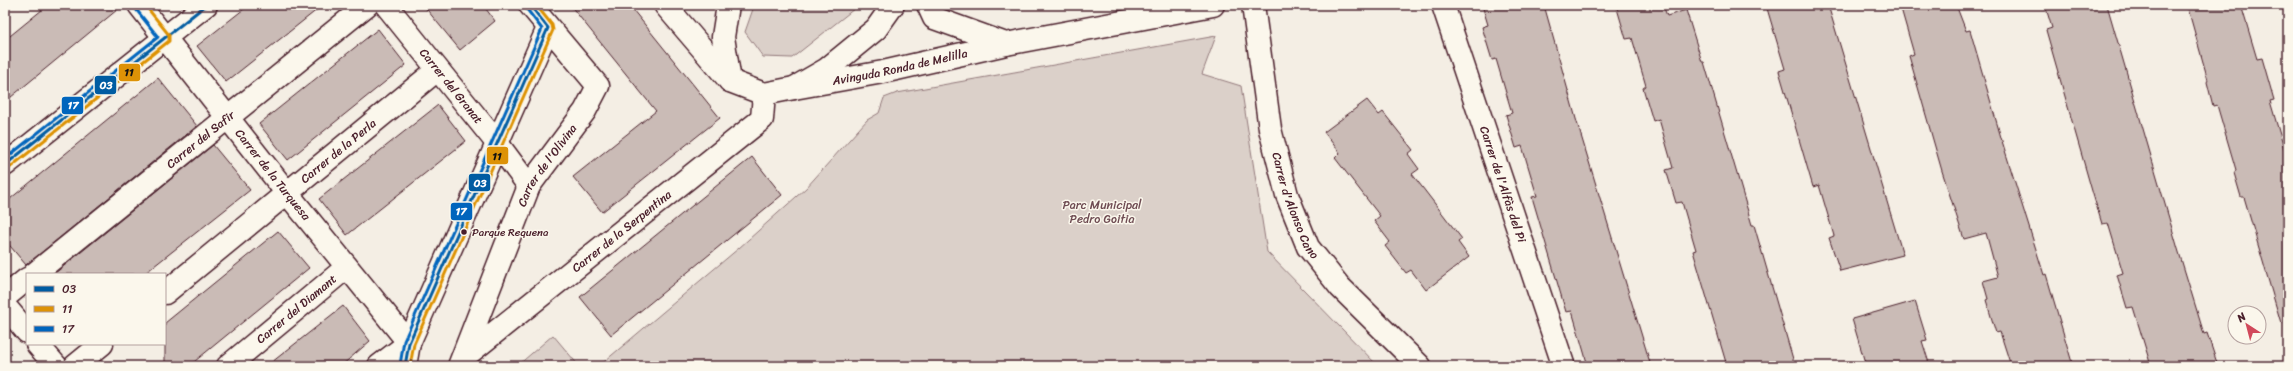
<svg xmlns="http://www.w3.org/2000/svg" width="2293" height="371" viewBox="0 0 2293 371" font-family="Sriracha,sans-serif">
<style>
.green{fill:#dbd0c9;stroke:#92787a}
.building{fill:#cabbb6;stroke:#4a1f2b}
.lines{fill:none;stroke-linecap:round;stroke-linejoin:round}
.minor-casing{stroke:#4a1f2b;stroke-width:25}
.minor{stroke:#fbf7ec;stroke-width:22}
.bus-1-casing{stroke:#fbf7ec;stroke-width:6}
.bus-2-casing{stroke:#fbf7ec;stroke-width:6}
.bus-3-casing{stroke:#fbf7ec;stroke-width:6}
.bus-1{stroke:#005ca2;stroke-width:3}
.bus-2{stroke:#dd9206;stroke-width:3}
.bus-3{stroke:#0065bd;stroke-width:3}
.bus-dot{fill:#4a1f2b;stroke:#fbf7ec;stroke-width:1.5}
.labels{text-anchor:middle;stroke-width:3;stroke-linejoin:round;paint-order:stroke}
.bus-label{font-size:11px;fill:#4a1f2b;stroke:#fbf7ec;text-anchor:start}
.street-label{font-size:12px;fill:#4a1f2b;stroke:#fbf7ec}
.park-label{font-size:12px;fill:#6e4b52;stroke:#fbf7ec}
.line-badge{stroke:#fbf7ec;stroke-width:1.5}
.badge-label{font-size:11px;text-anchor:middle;font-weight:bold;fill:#fff}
.pale-badge-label{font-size:11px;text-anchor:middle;font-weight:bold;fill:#111}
</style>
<rect width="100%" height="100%" fill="#f4eee4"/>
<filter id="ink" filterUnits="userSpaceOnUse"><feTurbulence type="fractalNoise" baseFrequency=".025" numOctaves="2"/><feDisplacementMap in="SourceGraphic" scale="8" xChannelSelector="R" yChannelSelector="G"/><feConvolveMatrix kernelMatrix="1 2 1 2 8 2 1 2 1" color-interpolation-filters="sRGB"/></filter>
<g filter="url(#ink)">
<!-- green -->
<g class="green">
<path d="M758,5H859L792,58L763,57L745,32L753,9Z"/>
<path d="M1216,36L1202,74L1241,86L1267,252L1378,366H599L739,248L806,188L867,120L879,113L884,98L897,93Z"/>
<path d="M553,335L579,366H517Z"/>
</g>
<!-- building -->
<g class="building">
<path d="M48,5H123L5,102V40Z"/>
<path d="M249,5H323L226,82L197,46Z"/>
<path d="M423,5H483L495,21L460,50Z"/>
<path d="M570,5H629L720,118L602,212L573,177L656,111Z"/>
<path d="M1482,5H1544L1576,119L1651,366H1588L1572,311L1566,312L1532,197L1537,196L1522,146L1516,148L1506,115L1512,113L1496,59L1492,60L1482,27L1488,25Z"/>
<path d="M1616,5H1663L1667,16L1686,10L1702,62H1704L1752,225H1754L1795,366H1727L1693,251L1696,250L1682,202L1676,203L1666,170L1673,168L1659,119L1653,121L1643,88L1646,86L1632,38L1626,39Z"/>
<path d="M1766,5H1828L1903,255L1840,271L1829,238L1834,236L1819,185L1813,187L1779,71L1785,69Z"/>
<path d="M1900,5H1956L1966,31L1970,30L2002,141L2044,275L2046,274L2073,366H2011L2000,332L1996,333L1986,300L1988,299L1983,281L1998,277L1986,233L1964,239L1942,171L1909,56L1914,54Z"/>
<path d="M2045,5H2107L2178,249L2204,334L2207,333L2218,366H2151L2133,307L2127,308L2117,275L2123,273L2108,223L2102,224L2092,191L2046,30L2052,28Z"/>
<path d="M2187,5H2241L2257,59L2262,58L2274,100L2270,101L2288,162V322L2281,323L2244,197H2241L2234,173L2236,170L2217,105L2213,106L2207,82L2208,80Z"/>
<path d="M378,29L406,65L288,160L259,124Z"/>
<path d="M158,78L197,126L26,265L5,240V203Z"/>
<path d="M1367,100L1379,115L1383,112L1413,150L1408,154L1419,169L1412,174L1462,239L1458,242L1469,257L1426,290L1411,270L1406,273L1385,246L1390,242L1374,221L1380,216L1335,158L1340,153L1324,132Z"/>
<path d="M438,105L466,141L347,235L319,199Z"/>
<path d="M213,145L250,190L144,274H54Z"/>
<path d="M752,157L782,195L611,335L580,297Z"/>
<path d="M278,231L309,268L189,366H165V323Z"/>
<path d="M1915,301L1927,340L1922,341L1930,366H1866L1852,319Z"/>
<path d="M343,306L370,341L341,366H267Z"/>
</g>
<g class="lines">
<defs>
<g id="minor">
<path id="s1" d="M139,5L287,193L409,343"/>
<path id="s2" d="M386,5L497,143L529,186"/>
<path d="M665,5L730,81L764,94L794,88L827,69L876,29L893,5"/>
<path d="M728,5L723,37L730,81"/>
<path d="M928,5L934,18L1006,44"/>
<path id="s3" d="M1253,5L1270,129L1287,195L1308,247L1340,287L1420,366"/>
<path id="s4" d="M1443,5L1563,364"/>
<path id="s5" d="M794,88L883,72L1006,44L1213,5"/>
<path d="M5,165L206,5"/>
<path id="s6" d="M34,274L367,5"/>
<path id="s7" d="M165,293L437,70"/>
<path d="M5,297L27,279"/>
<path d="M5,306L27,332"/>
<path d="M37,344L56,366"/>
<path id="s8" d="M463,358L762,119L764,94"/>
<path d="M75,366L102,344"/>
<path id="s9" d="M228,366L347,267"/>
<path d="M379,366L409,343"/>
<path d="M405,366L409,343L548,28"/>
<path id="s10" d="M459,366L529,186L585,111L598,86L530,5"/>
</g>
</defs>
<!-- minor casing -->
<use href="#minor" class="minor-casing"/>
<!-- minor -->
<use href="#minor" class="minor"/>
<defs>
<g id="bus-1">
<path d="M5,165L206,5"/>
<path d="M405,366L409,343L548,28L530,5"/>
</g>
<g id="bus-2">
<path d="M8,169L169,41V35L145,5"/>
<path d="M410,366L414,344L553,30L552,25L536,5"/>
</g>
<g id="bus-3">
<path d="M5,159L158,37L135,8"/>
<path d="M400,365L404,341L542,29L526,8"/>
</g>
</defs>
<!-- bus-1 casing -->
<use href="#bus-1" class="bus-1-casing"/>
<!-- bus-2 casing -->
<use href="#bus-2" class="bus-2-casing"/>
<!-- bus-3 casing -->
<use href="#bus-3" class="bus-3-casing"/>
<!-- bus-1 -->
<use href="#bus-1" class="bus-1"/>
<!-- bus-2 -->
<use href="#bus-2" class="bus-2"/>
<!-- bus-3 -->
<use href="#bus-3" class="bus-3"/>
</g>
</g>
<!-- markers -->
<circle class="bus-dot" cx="464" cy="232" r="3.5"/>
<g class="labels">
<!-- bus labels -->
<g class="bus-label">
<text x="472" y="236">Parque Requena</text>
</g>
<!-- street labels -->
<g class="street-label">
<text dy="4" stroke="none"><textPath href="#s5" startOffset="108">Avinguda Ronda de Melilla</textPath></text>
<text dy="4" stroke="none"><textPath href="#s2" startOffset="104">Carrer del Granat</textPath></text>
<text dy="4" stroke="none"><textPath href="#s6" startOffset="214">Carrer del Safir</textPath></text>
<text dy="4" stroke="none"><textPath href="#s7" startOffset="224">Carrer de la Perla</textPath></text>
<text dy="4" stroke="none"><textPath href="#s10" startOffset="220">Carrer de l'Olivina</textPath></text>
<text dy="4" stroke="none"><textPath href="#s1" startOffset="216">Carrer de la Turquesa</textPath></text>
<text dy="4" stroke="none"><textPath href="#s4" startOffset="189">Carrer de l'Alfàs del Pi</textPath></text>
<text dy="4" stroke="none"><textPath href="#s3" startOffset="206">Carrer d'Alonso Cano</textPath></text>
<text dy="4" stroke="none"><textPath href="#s8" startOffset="203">Carrer de la Serpentina</textPath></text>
<text dy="4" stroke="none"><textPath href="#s9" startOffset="89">Carrer del Diamant</textPath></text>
</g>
<!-- park labels -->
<g class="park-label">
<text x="1102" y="209">Parc Municipal<tspan x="1102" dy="14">Pedro Goitia</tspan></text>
</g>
</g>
<g class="line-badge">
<rect x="118" y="63" width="23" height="19" rx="4" fill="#dd9206"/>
<rect x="94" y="75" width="23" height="20" rx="4" fill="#005ca2"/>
<rect x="61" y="96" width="23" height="19" rx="4" fill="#0065bd"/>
<rect x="486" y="146" width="23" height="19" rx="4" fill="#dd9206"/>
<rect x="468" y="173" width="23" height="19" rx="4" fill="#005ca2"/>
<rect x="450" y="202" width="23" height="19" rx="4" fill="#0065bd"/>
</g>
<g class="badge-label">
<text x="106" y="89">03</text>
<text x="73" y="109">17</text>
<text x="480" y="187">03</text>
<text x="461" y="215">17</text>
</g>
<g class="pale-badge-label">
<text x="129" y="76">11</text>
<text x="497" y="160">11</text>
</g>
<!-- margin -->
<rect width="2293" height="371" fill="none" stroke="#fbf7ec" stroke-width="20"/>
<rect x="10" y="10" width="2273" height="351" fill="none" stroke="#4a1f2b" stroke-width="1.5" filter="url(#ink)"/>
<!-- legend -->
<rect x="26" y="273" width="140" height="72" fill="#fbf7ec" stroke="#b4a19f"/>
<rect x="34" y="286" width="20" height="6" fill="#005ca2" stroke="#b4a19f"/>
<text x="62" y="293" font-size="12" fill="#4a1f2b">03</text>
<rect x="34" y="306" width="20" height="6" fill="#dd9206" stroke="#b4a19f"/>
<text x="62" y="313" font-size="12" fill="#4a1f2b">11</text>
<rect x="34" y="326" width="20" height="6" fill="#0065bd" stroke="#b4a19f"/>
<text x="62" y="333" font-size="12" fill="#4a1f2b">17</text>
<!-- north arrow -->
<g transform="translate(2247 325) rotate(324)"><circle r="19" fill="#fbf7ec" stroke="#b4a19f"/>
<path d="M0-3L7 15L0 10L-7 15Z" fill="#d1495b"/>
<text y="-6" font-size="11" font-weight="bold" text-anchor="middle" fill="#4a1f2b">N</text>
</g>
</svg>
